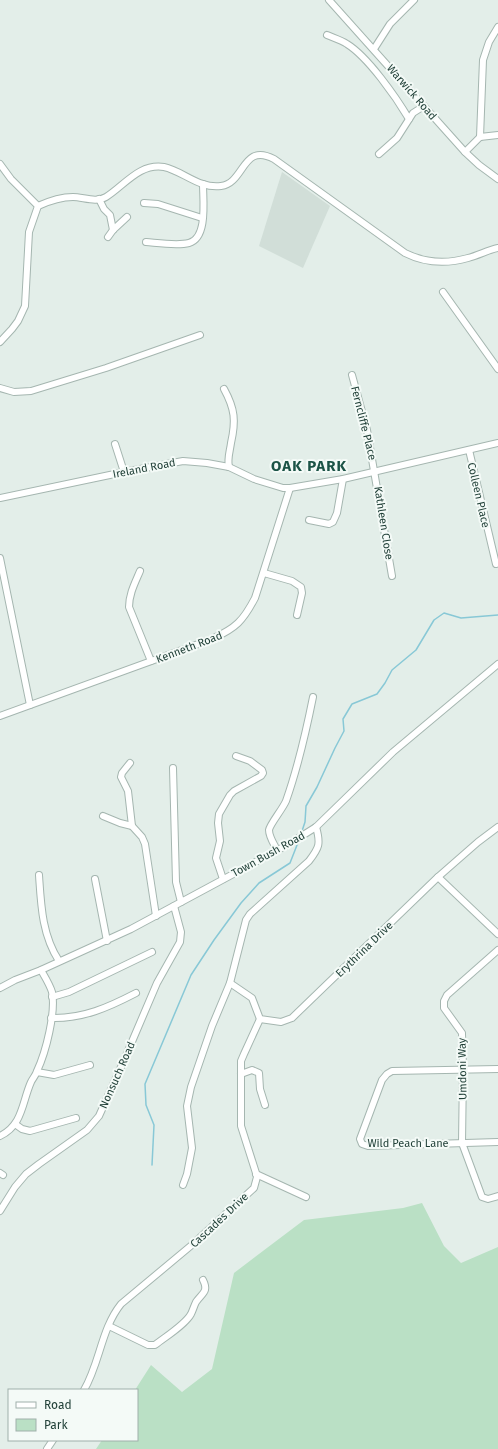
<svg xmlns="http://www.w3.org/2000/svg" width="498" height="1449" viewBox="0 0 498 1449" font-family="'Fira Sans',sans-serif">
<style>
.built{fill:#d1ded8}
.green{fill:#bae0c5}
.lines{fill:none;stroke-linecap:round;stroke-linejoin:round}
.stream{stroke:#88c8d6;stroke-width:1.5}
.minor-casing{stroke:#a5b6b0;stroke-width:8}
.minor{stroke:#fff;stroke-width:6}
.labels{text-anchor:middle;stroke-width:4;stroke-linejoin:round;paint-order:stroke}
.street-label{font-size:11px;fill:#214038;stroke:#f4faf7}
.district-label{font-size:15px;font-weight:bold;letter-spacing:1px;fill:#1c5447;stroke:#f4faf7}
</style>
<rect width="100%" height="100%" fill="#e3eee9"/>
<!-- built -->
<path class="built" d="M282,172L330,206L303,268L259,246Z"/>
<!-- green -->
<path class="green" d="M422,1203L444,1246L461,1263L498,1247V1449H96L102,1440H137V1390H135L151,1365L182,1392L212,1369L234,1273L304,1220L403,1208Z"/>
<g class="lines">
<!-- stream -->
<g class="stream">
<path d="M301,834L305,822L306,806L317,787L335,748L344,731L343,719L352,704L377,694L385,683L392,670L416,650L434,620L444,613L461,618L498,615"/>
<path d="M152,1165L154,1125L146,1105L145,1084L191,975L214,940L241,903L259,883L290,863L299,840"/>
</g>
<defs>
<g id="minor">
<path d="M329,0L465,152L479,165L498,179"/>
<path d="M327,35C334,38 341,40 347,44C368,57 396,97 409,119"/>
<path d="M374,49L390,24L414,0"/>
<path d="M480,137L483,60L489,42L498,27"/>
<path d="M465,152L480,137L498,135"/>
<path d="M379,154L397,138L413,113L424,106"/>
<path d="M0,164L11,179L38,206L29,232L25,306L18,321L12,329L0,342"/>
<path d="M99,199L104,209L110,215L113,230"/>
<path d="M144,203L158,204L202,218"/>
<path d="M38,206C49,201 61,197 73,197C83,197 96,203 106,197C124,186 139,163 164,167C183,171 199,189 221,186C245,183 242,142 274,159L405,253C425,263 447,264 468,258C479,255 488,250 498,248"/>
<path d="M108,237L113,230L127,217"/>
<path d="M146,242C158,243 177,246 189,243C208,238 203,200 203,184"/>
<path d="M443,292L498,369"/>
<path d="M352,375L367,430L392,576"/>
<path d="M0,388L14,392L31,391L106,368L200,335"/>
<path d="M224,389C235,409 236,421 231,443C230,451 227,459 229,467"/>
<path d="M115,444L124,472"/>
<path d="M469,450L496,564"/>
<path d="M0,498L124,472L183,461L207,463L229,467L254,479L283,488H290L343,479L498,443"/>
<path d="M309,520L329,524L333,522L337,513L343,479"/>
<path d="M0,558L30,705"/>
<path d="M140,571C135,583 129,594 129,607L151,661"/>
<path d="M264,573L292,581L301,587L302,593L297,615"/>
<path d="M0,716L212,639C236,628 243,621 255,598L290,488"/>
<path d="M130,763L122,773L121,777L128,791L132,826"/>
<path d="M173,768L176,882L181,902"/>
<path d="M103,816L120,823L132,826L142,837L145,844L156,916"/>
<path d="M277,850C274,844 269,837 269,830C270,824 282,810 286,801C298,767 306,732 313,697"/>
<path d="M39,875C41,905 42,935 59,961"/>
<path d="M438,877L498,934"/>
<path d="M95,879L107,941"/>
<path d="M223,879L216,858L220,841L218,823L219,814L230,795L234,791L261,776L263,773L262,770L250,761L236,756"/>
<path d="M498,950L447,995L444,1001V1008L462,1033L463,1070L462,1143L482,1197L488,1199L498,1196"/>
<path d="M230,983L252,998L260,1019L281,1022L292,1018L438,877L478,842L498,827"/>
<path d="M0,988L15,980L41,970L131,929L289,844L316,827L393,752L498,664"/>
<path d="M52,997L69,992L152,952"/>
<path d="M51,1018C83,1019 109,1007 136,993"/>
<path d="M498,1069L392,1071L387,1074L382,1080L360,1139L362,1144L368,1146L498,1142"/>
<path d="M37,1072L54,1075L90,1065"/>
<path d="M241,1074L252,1070L259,1073L260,1089L265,1105"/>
<path d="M15,1124L22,1129L30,1131L76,1118"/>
<path d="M0,1136C23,1125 22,1102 31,1082C33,1078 36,1075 37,1071C46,1052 56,1012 52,992C50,985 45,977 41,970"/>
<path d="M0,1173L3,1175"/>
<path d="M256,1174L306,1197"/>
<path d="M183,1185L187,1174L192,1148L187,1106L191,1087L212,1026L230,983L246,920L250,914L309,861C319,848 321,844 316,827"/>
<path d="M0,1211L15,1187L26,1174L39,1164L87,1130L99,1116L125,1058L157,983L180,942L181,932L174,906"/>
<path d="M109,1326L148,1345H155C165,1337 185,1325 191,1314C193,1310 194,1306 196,1302C202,1293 209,1292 203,1280"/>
<path d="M84,1390C100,1363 101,1329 121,1304L193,1244L254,1188L257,1177L256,1173L241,1126V1061L244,1054L260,1019"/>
<path d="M47,1449L53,1440"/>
</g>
</defs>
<!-- minor casing -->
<use href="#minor" class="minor-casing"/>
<!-- minor -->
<use href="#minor" class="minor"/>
</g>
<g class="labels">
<!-- street labels -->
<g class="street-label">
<text transform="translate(412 92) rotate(49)" y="4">Warwick Road</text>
<text transform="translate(364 423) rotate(76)" y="4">Ferncliffe Place</text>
<text transform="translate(144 468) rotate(-11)" y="4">Ireland Road</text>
<text transform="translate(479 495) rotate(77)" y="4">Colleen Place</text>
<text transform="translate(384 523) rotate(81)" y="4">Kathleen Close</text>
<text transform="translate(189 647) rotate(-21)" y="4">Kenneth Road</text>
<text transform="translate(268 854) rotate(-29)" y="4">Town Bush Road</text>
<text transform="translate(364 949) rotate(-44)" y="4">Erythrina Drive</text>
<text transform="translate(462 1069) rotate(-91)" y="4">Umdoni Way</text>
<text transform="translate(117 1075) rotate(-66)" y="4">Nonsuch Road</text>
<text x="408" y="1147">Wild Peach Lane</text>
<text transform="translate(219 1220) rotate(-43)" y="4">Cascades Drive</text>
</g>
<!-- district labels -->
<g class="district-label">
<text x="309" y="471">OAK PARK</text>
</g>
</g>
<!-- legend -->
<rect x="8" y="1389" width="130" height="52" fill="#f4faf7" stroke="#a0b0ab"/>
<rect x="16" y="1402" width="20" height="6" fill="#ffffff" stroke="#a0b0ab"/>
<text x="44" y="1409" font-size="12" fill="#214038">Road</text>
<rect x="16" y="1419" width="20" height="12" fill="#bae0c5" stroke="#a0b0ab"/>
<text x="44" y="1429" font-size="12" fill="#214038">Park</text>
</svg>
